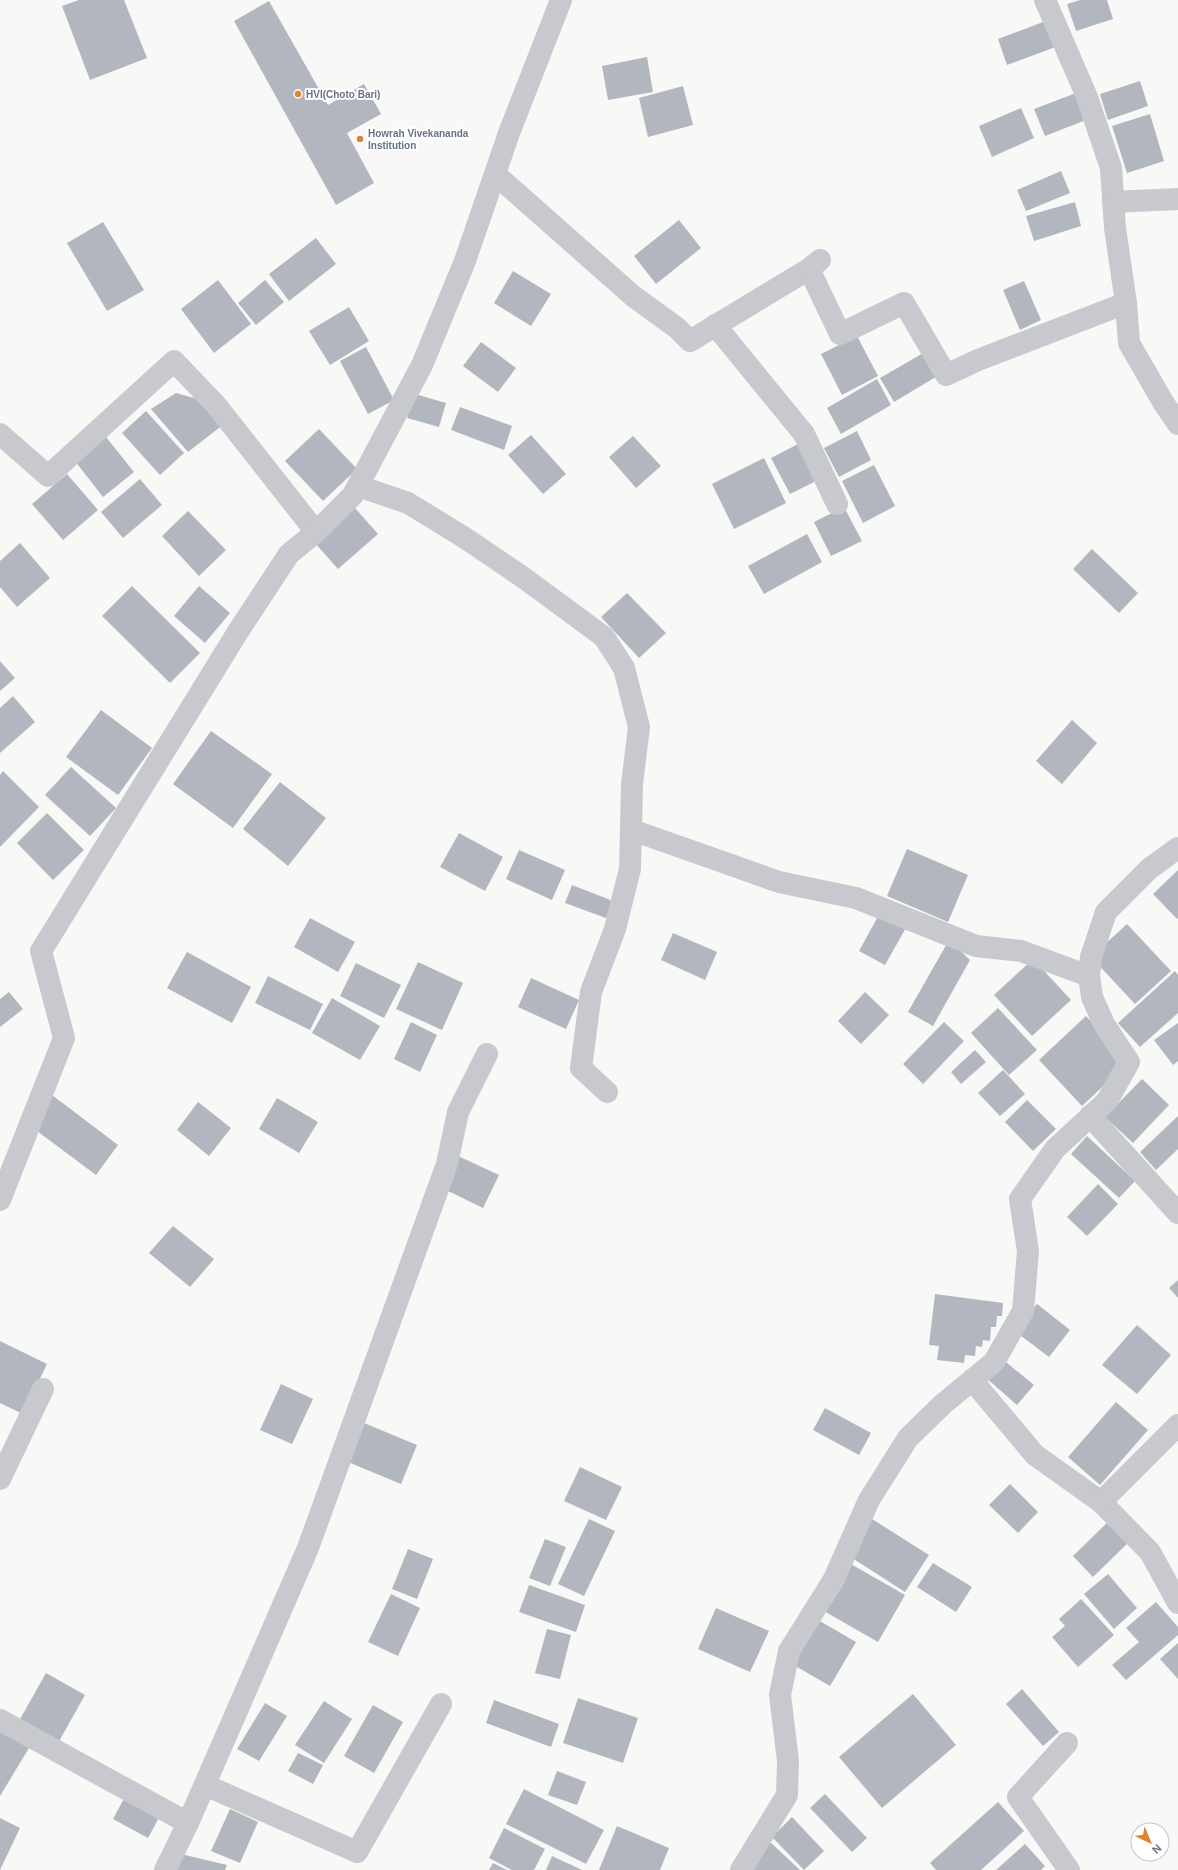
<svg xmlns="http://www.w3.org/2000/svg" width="1178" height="1870" viewBox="0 0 1178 1870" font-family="Helvetica,sans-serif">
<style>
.building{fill:#b2b6be}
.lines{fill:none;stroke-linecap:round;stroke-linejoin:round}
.street{stroke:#c7c9ce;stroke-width:22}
.poi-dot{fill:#e0842f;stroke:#fff;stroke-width:1.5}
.labels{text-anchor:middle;stroke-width:4;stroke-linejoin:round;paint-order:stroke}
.poi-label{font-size:10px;font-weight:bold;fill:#687287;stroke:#fff;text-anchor:start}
</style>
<rect width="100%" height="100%" fill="#f8f9f6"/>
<!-- building -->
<g class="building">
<path d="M79,0H124L147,58L90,80L62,6Z"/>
<path d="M1080,0H1107L1113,19L1076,31L1067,4Z"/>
<path d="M269,1L328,105L364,84L381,114L347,133L374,183L336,205L234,21Z"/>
<path d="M1051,19L1061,45L1007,65L998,39Z"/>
<path d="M647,57L653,92L608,100L602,66Z"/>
<path d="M1140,81L1148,106L1108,120L1100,94Z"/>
<path d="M683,86L693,125L648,137L639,98Z"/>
<path d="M1076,93L1086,120L1045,136L1034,109Z"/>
<path d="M1021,108L1034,138L992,157L979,126Z"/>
<path d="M1150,114L1164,161L1127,173L1112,126Z"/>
<path d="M1061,171L1070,193L1026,211L1017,190Z"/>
<path d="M1075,202L1081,226L1034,241L1026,216Z"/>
<path d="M679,220L701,248L656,284L634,256Z"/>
<path d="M103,222L144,290L107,311L67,243Z"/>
<path d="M316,238L336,264L289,301L269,274Z"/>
<path d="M513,271L551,294L531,326L494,303Z"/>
<path d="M218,280L251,324L214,353L181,309Z"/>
<path d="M265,280L284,302L256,325L238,303Z"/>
<path d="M1024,281L1041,320L1020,330L1003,290Z"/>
<path d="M349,307L369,341L330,365L309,331Z"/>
<path d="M857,336L878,376L842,395L821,354Z"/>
<path d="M481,342L516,368L498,392L463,366Z"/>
<path d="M366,347L394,400L368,414L340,361Z"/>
<path d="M925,352L939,375L894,402L880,378Z"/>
<path d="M877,379L891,405L841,434L827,408Z"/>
<path d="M176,393L201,400L224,424L188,452L151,409Z"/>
<path d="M415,394L446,403L439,427L407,418Z"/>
<path d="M460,407L512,426L504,450L451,430Z"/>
<path d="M146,411L184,453L160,475L122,433Z"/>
<path d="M319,429L357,469L323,501L285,461Z"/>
<path d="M857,431L871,460L839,477L824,448Z"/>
<path d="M102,432L134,472L103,497L71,456Z"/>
<path d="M531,435L566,474L543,494L508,455Z"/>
<path d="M633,436L661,466L636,488L609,457Z"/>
<path d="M802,442L822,478L790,494L771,458Z"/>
<path d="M764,458L786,503L734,529L712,484Z"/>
<path d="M874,465L895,506L863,523L842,481Z"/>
<path d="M67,474L98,510L63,540L32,504Z"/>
<path d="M140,479L162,505L123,538L101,512Z"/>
<path d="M844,507L862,541L831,556L814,522Z"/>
<path d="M355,508L378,534L338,569L315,543Z"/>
<path d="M188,511L226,550L199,576L162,536Z"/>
<path d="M807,534L822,562L764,594L748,566Z"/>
<path d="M20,543L50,578L17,607L0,587V561Z"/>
<path d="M1092,549L1138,593L1119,613L1073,569Z"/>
<path d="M132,586L200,653L170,683L102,616Z"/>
<path d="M199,586L230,613L205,643L174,616Z"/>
<path d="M627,593L666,633L639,658L601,617Z"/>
<path d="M0,661L15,678L0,691Z"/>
<path d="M13,696L35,722L0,753V708Z"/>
<path d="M101,710L152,748L118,795L66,757Z"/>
<path d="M1072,720L1097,743L1062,784L1036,761Z"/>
<path d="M211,731L272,774L233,828L173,784Z"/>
<path d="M71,767L116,808L90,836L45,795Z"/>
<path d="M3,771L39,807L0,847V775Z"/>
<path d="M280,782L326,818L288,866L243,829Z"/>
<path d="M47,813L84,850L53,880L17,843Z"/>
<path d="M459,833L503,857L485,891L440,867Z"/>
<path d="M907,849L968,875L948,922L887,896Z"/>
<path d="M519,850L565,870L552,900L506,879Z"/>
<path d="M1178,870V918L1177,919L1153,894Z"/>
<path d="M572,885L613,901L606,918L565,903Z"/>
<path d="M881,911L907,926L885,965L859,951Z"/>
<path d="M310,918L355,942L338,972L294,947Z"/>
<path d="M1127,924L1171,971L1135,1004L1091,957Z"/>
<path d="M673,933L717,952L705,980L661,960Z"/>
<path d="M949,940L970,960L933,1026L908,1012Z"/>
<path d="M187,952L251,987L232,1023L167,988Z"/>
<path d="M1033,959L1071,1000L1032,1036L994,995Z"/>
<path d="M418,962L463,983L442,1030L396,1009Z"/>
<path d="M356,963L401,985L384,1018L340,996Z"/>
<path d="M1175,971L1178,975V1013L1140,1047L1118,1023Z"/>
<path d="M268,976L323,1004L310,1030L255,1003Z"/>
<path d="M531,978L579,1000L566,1029L518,1007Z"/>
<path d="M9,992L23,1009L0,1027V999Z"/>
<path d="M865,992L889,1015L861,1044L838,1021Z"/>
<path d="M332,998L380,1026L360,1060L312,1033Z"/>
<path d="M998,1008L1037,1050L1009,1075L971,1033Z"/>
<path d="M1086,1016L1129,1062L1082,1106L1039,1060Z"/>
<path d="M411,1022L437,1035L420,1072L394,1059Z"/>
<path d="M944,1022L964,1041L923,1084L903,1064Z"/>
<path d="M1178,1023V1061L1173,1065L1154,1040Z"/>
<path d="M975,1050L986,1062L961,1084L951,1072Z"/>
<path d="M1003,1070L1025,1094L1000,1116L978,1093Z"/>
<path d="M1142,1079L1169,1105L1133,1143L1105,1117Z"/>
<path d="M52,1095L118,1145L96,1175L29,1125Z"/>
<path d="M277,1098L318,1122L299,1153L259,1129Z"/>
<path d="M1027,1100L1056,1129L1033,1151L1005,1122Z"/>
<path d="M198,1102L231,1128L209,1156L177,1130Z"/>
<path d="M1178,1116V1149L1156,1170L1140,1152Z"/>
<path d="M1087,1136L1135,1181L1119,1198L1071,1154Z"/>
<path d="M458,1156L499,1175L483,1208L442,1188Z"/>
<path d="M1098,1184L1118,1204L1087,1236L1067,1217Z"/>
<path d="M173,1226L214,1259L190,1287L149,1253Z"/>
<path d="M1178,1280V1298L1169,1288Z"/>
<path d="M935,1294L1003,1303L1002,1316H997L996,1327H991L990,1341L983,1340L982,1347L976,1346L975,1356L965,1355L964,1363L937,1360L939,1346L929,1345Z"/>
<path d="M1037,1304L1070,1330L1049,1357L1016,1332Z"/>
<path d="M1137,1325L1171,1355L1137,1394L1102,1365Z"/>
<path d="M0,1341L47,1364L23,1414L0,1403Z"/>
<path d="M1001,1358L1034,1385L1017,1405L985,1377Z"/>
<path d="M281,1384L313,1399L292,1444L260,1430Z"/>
<path d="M1116,1402L1148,1430L1100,1485L1068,1457Z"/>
<path d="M825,1408L871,1433L859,1455L813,1430Z"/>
<path d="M364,1423L417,1445L401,1484L348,1462Z"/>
<path d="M580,1467L622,1487L606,1520L564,1501Z"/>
<path d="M1010,1484L1038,1512L1018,1533L989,1505Z"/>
<path d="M1112,1518L1132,1539L1093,1577L1073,1556Z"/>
<path d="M589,1519L615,1531L584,1596L558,1584Z"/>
<path d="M872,1519L929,1555L905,1592L849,1556Z"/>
<path d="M545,1539L566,1547L550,1586L529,1578Z"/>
<path d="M408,1549L433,1559L417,1599L392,1589Z"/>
<path d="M849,1563L905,1595L878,1642L822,1610Z"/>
<path d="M933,1563L972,1587L956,1612L917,1587Z"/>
<path d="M1108,1574L1137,1608L1114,1629L1084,1594Z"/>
<path d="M529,1585L585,1605L576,1632L519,1612Z"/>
<path d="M391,1594L420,1608L398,1656L368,1642Z"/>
<path d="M1081,1599L1114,1635L1078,1667L1052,1637L1065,1626L1059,1619Z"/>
<path d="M1156,1602L1178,1627V1635L1126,1680L1112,1665L1139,1642L1126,1628Z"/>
<path d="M716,1608L769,1631L750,1672L698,1649Z"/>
<path d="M818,1620L856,1642L830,1686L792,1664Z"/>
<path d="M547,1629L571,1635L560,1679L535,1673Z"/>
<path d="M1178,1643V1679L1160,1659Z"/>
<path d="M46,1673L85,1695L58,1743L19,1721Z"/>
<path d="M1022,1689L1059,1732L1043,1746L1006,1704Z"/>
<path d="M913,1694L956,1745L882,1808L839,1757Z"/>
<path d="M578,1698L638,1718L623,1763L563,1743Z"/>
<path d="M494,1700L559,1724L551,1747L486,1723Z"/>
<path d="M324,1701L352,1719L324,1763L295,1745Z"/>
<path d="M265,1703L287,1716L259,1761L237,1749Z"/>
<path d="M373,1705L403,1722L374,1773L344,1756Z"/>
<path d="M0,1730L29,1748L0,1796Z"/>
<path d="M298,1753L323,1765L313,1784L288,1771Z"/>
<path d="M557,1771L586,1782L577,1805L548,1795Z"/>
<path d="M524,1789L604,1830L586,1864L506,1824Z"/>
<path d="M127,1793L162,1812L148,1838L113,1819Z"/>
<path d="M825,1794L867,1838L852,1852L810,1808Z"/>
<path d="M998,1802L1024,1831L981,1870H936L930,1863Z"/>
<path d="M230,1809L258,1822L240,1863L211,1851Z"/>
<path d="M792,1817L824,1851L804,1870L772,1837Z"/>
<path d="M0,1818L20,1828L0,1870Z"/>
<path d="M617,1826L669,1848L660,1870H599Z"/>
<path d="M504,1828L545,1849L534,1870H512L489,1858Z"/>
<path d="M768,1840L800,1870H745Z"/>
<path d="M1025,1844L1045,1866L1041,1870H996Z"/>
<path d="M181,1854L227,1865L225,1870H177Z"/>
<path d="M552,1856L582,1870H546Z"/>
<path d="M493,1863L507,1870H489Z"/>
</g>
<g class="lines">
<!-- street -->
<g class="street">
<path d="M1045,0L1087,97L1111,168L1115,228L1126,303L1129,343L1163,402L1178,424"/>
<path d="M495,174L633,296L677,328L690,341L809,269L820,260"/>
<path d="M1113,202L1178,199"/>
<path d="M809,269L840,334L904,303L946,375L978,360L1126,303"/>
<path d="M715,325L804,434L837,504"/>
<path d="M0,434L48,476L174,361L216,405L316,532"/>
<path d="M358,486L408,503L465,538L524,578L604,637L624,668L639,727L632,784L630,869L615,929L591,992L581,1068L607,1092"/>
<path d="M632,830L779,882L856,898L976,946L1021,951L1089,976"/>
<path d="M1090,1116L1178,1213"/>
<path d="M0,1200L64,1038L41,951L239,630L289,554L316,532L353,495L422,365L465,261L509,133L561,0"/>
<path d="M972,1380L1035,1455L1101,1502L1150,1552L1178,1603"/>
<path d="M0,1479L43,1389"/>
<path d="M1101,1502L1178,1425"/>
<path d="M0,1720L188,1823"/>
<path d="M1067,1743L1018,1797L1069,1870"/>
<path d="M205,1785L357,1852L441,1704"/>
<path d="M165,1870L188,1823L308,1548L447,1164L458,1112L487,1054"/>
<path d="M741,1870L787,1795L788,1761L780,1695L789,1651L834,1579L869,1500L908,1438L943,1404L994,1362L1023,1311L1028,1251L1020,1199L1055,1149L1107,1101L1129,1062L1104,1024L1092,997L1089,976L1091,957L1106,912L1149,869L1178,848"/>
</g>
</g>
<!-- markers -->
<g class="poi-dot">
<circle cx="298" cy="94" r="4"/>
<circle cx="360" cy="139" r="4"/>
</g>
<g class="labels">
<!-- poi labels -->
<g class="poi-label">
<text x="306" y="98">HVI(Choto Bari)</text>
<text x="368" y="137">Howrah Vivekananda<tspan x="368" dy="12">Institution</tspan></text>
</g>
</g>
<!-- north arrow -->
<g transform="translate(1150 1842) rotate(136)"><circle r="19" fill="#ffffff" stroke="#c3c7cf"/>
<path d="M0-3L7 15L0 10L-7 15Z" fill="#e0842f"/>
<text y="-6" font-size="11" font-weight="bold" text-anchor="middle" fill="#687287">N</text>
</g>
</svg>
